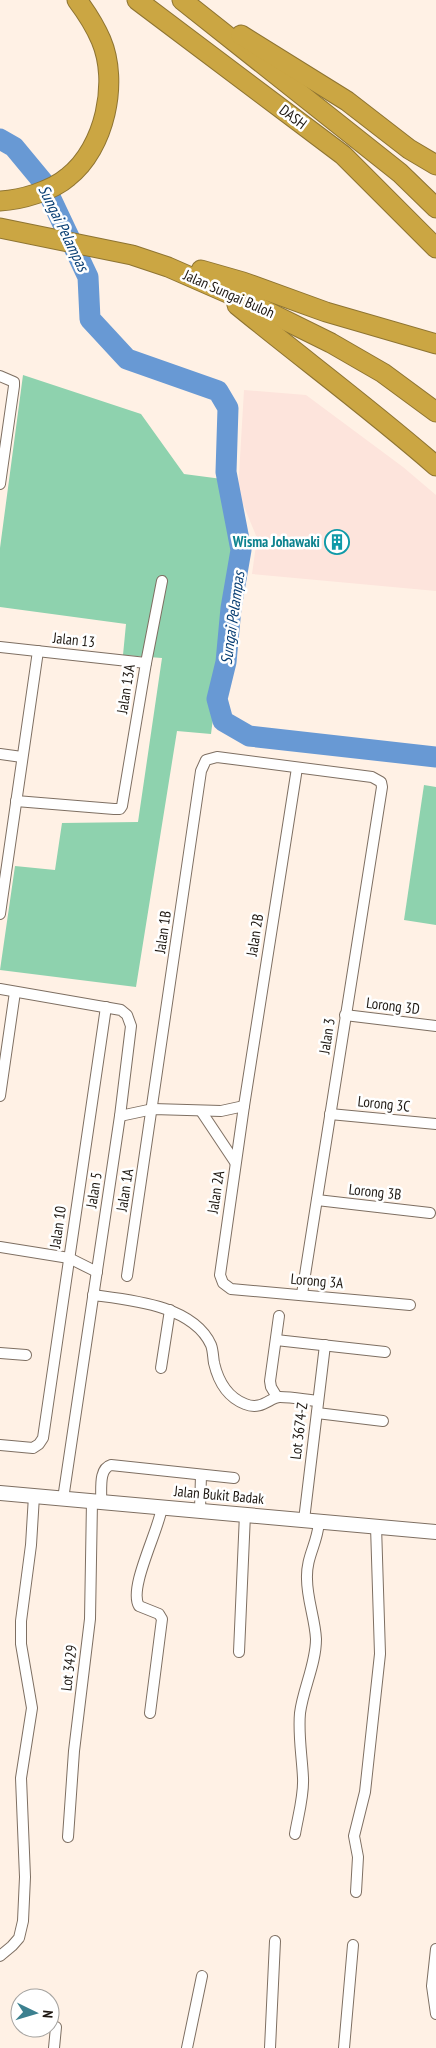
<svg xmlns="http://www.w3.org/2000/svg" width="436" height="2048" viewBox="0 0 436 2048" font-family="'PT Sans Narrow',sans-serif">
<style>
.commercial{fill:#fde4dc}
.green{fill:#8ed2ae}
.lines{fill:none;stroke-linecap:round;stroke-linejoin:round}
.river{stroke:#6899d4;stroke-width:21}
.street-casing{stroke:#7e6f62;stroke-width:12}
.secondary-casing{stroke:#7e6f62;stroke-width:16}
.highway-casing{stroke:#8e7432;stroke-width:21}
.street{stroke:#fff;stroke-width:10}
.secondary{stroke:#fff;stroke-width:14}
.highway{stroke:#cba643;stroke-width:19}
.labels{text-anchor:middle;stroke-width:5;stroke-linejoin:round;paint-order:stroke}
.street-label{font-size:15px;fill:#1e1812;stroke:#fff}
.culture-label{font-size:15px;font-weight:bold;fill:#0d838f;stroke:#fff;text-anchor:end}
.water-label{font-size:16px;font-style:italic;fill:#093f74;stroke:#fff}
</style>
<rect width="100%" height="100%" fill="#fff1e5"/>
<!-- commercial -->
<path class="commercial" d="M244,390L306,395L403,467L436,495V591L252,574L257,538L238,492Z"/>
<!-- green -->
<g class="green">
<path d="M23,375L141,414L184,474L222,479L234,553L211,734L177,731L136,987L0,970L15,866L55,870L62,823L138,822L162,658L123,655L126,624L0,607V548Z"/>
<path d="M424,785L436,787V925L404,920Z"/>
</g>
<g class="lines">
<!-- river -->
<path class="river" d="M0,139L14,147L43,182L88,277L90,319L127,359L218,391L228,408L226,472L241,550L231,608L226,662L217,699L223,721L249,736L436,757"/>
<defs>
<g id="street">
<path d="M0,376L14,382V386L0,484"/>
<path d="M0,647L146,663"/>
<path d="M0,754L22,757"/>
<path d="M297,768L244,1106L220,1275L223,1283L231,1289L410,1305"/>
<path d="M16,801L114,809H120L122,806L146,663L162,581"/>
<path d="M0,914L38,651"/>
<path d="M0,989L121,1010L127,1015L131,1026L120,1116L63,1499"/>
<path d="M345,1015L436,1026"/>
<path d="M0,1096L15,992"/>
<path d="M201,1111L235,1162"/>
<path d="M330,1114L436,1124"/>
<path d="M120,1116L153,1109L221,1111L244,1106"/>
<path d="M317,1200L430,1213"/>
<path d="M0,1247L69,1258L97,1272"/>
<path d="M127,1276L201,771L206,760L217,757L372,777L381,782L382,787L302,1294"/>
<path d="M93,1295C130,1300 193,1305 211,1345C213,1350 213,1357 214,1363C218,1380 227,1397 245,1404C262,1411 270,1397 280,1397C293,1397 306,1400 318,1401"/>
<path d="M276,1340L385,1352"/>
<path d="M0,1353L26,1355"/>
<path d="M161,1368L170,1310"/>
<path d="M277,1397L271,1387L270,1381L279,1316"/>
<path d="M317,1413L383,1421"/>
<path d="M0,1445L33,1448L39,1444L43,1438L106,1007"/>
<path d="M101,1502C102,1490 98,1469 111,1465L234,1478"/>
<path d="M200,1510L201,1475"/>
<path d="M304,1520L325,1345"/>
<path d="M239,1652L245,1514"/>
<path d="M150,1713L162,1619L159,1614L139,1606C128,1588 159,1530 162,1507"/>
<path d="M295,1834C298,1816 304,1796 303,1778C302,1756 298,1735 300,1713C303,1689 316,1664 316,1639C315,1619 307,1599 307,1579C306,1556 318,1543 319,1521"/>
<path d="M68,1837L74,1751L90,1619L92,1501"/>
<path d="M356,1892L358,1857L354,1836L365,1792L380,1654L376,1526"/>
<path d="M436,1949L432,1986L436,2014"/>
<path d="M0,1956L12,1946L19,1938L23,1921L25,1877L21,1778L32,1708L21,1644V1621L31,1545L34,1496"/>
<path d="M54,2048L56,2027"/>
<path d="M187,2048L202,1976"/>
<path d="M270,2048L275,1941"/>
<path d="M344,2048L353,1945"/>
</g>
<path id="secondary" d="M0,1493L436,1532"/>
<g id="highway">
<path d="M137,0L343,155L436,248"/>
<path d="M182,0L400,173L436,208"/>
<path d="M241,35L347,101L409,149L436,165"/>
<path d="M0,201C21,200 52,191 68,177C105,148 119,82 101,40C95,26 86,12 77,0"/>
<path d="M0,228L132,255L168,267L248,302L331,343L383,373L436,412"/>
<path d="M201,270L243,282L326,312L436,344"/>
<path d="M237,305C303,359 372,410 436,466"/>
</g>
</defs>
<!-- street casing -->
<use href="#street" class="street-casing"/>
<!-- secondary casing -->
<use href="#secondary" class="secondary-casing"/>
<!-- highway casing -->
<use href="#highway" class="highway-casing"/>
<!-- street -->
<use href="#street" class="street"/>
<!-- secondary -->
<use href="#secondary" class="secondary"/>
<!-- highway -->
<use href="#highway" class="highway"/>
</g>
<!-- icons -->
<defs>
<symbol id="building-ring" viewBox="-11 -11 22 22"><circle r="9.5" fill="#fff" stroke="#0f9aa8" stroke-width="1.5"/><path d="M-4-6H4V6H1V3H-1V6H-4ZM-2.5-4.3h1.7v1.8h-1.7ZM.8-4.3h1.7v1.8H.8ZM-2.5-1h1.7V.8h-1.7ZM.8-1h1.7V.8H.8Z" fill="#0f9aa8"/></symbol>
</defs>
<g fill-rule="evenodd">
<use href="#building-ring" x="323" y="528" width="28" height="28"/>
</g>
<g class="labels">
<!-- street labels -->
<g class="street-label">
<text transform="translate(293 117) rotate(37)" y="5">DASH</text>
<text transform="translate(229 294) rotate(24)" y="5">Jalan Sungai Buloh</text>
<text transform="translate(74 640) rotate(6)" y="5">Jalan 13</text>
<text transform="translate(126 689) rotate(-81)" y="5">Jalan 13A</text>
<text transform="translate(163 932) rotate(-82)" y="5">Jalan 1B</text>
<text transform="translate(255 935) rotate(-81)" y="5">Jalan 2B</text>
<text transform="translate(393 1006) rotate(7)" y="5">Lorong 3D</text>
<text transform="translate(327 1036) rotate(-81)" y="5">Jalan 3</text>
<text transform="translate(384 1104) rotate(6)" y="5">Lorong 3C</text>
<text transform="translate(94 1190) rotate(-81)" y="5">Jalan 5</text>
<text transform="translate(125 1190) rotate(-81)" y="5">Jalan 1A</text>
<text transform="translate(216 1192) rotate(-81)" y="5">Jalan 2A</text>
<text transform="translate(375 1192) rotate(6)" y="5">Lorong 3B</text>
<text transform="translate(58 1227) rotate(-82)" y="5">Jalan 10</text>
<text transform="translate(317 1281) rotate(5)" y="5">Lorong 3A</text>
<text transform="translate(299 1431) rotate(-83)" y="5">Lot 3674-Z</text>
<text transform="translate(219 1495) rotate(5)" y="5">Jalan Bukit Badak</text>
<text transform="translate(69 1668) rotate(-83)" y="5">Lot 3429</text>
</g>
<!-- culture labels -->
<g class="culture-label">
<text x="320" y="547">Wisma Johawaki</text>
</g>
<!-- water labels -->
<g class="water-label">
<text transform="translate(64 228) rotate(64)" y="6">Sungai Pelampas</text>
<text transform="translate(232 618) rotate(-82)" y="6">Sungai Pelampas</text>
</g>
</g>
<!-- north arrow -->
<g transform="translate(35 2013) rotate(95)"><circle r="24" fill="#ffffff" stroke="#a5a3a0"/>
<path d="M0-4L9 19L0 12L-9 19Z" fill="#3c808f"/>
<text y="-8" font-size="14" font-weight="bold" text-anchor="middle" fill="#1e1812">N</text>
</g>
</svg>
